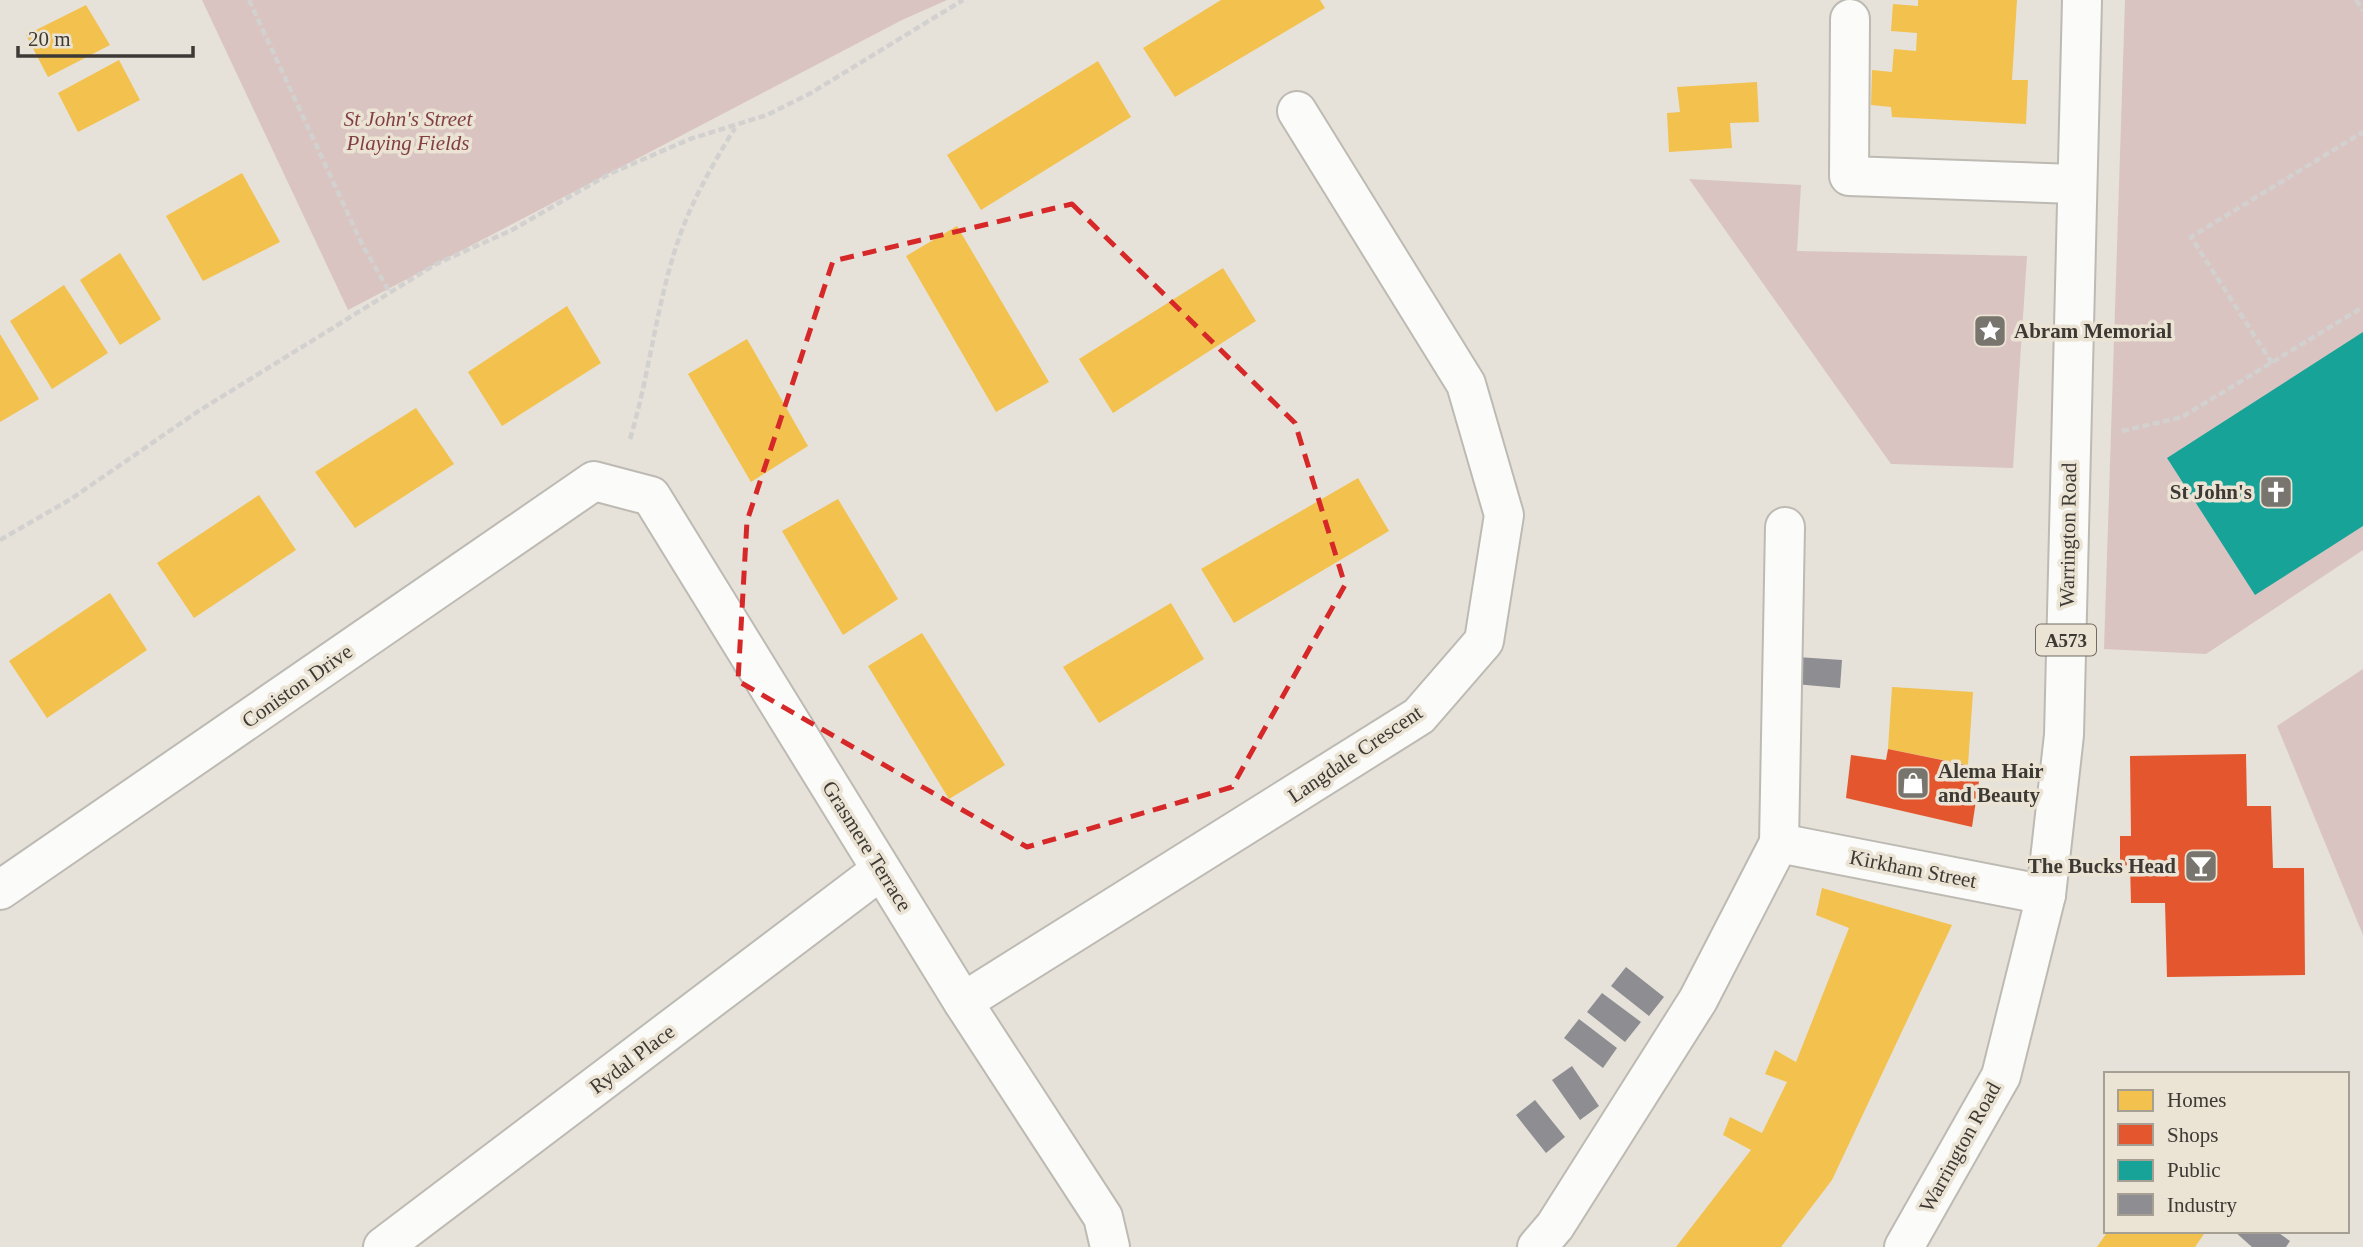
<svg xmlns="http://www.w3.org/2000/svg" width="2363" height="1247" viewBox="0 0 2363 1247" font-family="Georgia,serif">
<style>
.green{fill:#d9c4c1}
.homes{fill:#f2c14e}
.shops{fill:#e4572e}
.public{fill:#17a398}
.industry{fill:#8d8d92}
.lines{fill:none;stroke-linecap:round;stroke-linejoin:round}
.minor-casing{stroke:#bdbab3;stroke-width:42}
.major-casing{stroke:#bdbab3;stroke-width:42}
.path{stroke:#d2d1cf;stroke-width:4.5;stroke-dasharray:7 3.5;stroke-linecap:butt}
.minor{stroke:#fbfbf9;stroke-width:38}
.major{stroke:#fbfbf9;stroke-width:38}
.marked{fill:none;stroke:#d62828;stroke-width:5;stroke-dasharray:14 9;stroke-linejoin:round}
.labels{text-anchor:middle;stroke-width:7;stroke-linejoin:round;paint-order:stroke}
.shield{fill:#ebe3d4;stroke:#716c64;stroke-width:2}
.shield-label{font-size:19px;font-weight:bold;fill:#3d3934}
.park-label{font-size:21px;font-style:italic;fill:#823e45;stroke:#ebe3d4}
.poi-label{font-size:21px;font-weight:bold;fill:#3d3934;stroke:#ebe3d4;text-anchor:start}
.street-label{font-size:21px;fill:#3d3934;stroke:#ebe3d4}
</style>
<rect width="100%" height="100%" fill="#e6e2d9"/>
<!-- green -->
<g class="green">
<path d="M202,0H947L902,20L348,310Z"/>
<path d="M2125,0H2363V550L2206,654L2104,649Z"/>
<path d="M1689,179L1801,185L1797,251L2027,256L2013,468L1891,464Z"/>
<path d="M2363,669V935L2277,726Z"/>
</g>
<!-- homes -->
<g class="homes">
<path d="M1221,0H1320L1325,8L1175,97L1143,48Z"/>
<path d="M1918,0H2017L2012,80H2028L2026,124L1892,117L1891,107L1871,105L1872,70L1892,72L1894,49L1916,51L1917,33L1891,31L1893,4L1918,6Z"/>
<path d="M86,5L110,45L48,77L26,35Z"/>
<path d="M119,60L140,100L78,132L58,93Z"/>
<path d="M1098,61L1131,117L981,210L947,155Z"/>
<path d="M1757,82L1759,122L1730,123L1732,148L1669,152L1667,113L1680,112L1677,87Z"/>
<path d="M242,173L280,242L203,281L166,216Z"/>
<path d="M957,226L1049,382L996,412L906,256Z"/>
<path d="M120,253L161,319L120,345L80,280Z"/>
<path d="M1223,268L1256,321L1113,413L1079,359Z"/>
<path d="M64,285L108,353L52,389L10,321Z"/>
<path d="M567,306L601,363L502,426L468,372Z"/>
<path d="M0,334L39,399L0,422Z"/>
<path d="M747,339L808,446L751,482L688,374Z"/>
<path d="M416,408L454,464L355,528L315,472Z"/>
<path d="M1358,478L1389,531L1234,623L1201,569Z"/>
<path d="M259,495L296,550L194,618L157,563Z"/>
<path d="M838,499L898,599L843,635L782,531Z"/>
<path d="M110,593L147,650L47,718L9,661Z"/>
<path d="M1171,603L1204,659L1099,723L1063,667Z"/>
<path d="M922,633L1005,765L949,799L868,666Z"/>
<path d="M1892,687L1973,692L1968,765L1888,749Z"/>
<path d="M1822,888L1952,925L1832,1180L1781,1247H1676L1751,1150L1723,1135L1730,1117L1762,1133L1787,1082L1765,1074L1775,1050L1796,1062L1849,928L1816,915Z"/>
<path d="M2108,1231H2206L2195,1247H2097Z"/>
</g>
<!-- shops -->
<g class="shops">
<path d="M1888,749L1981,768L1972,827L1846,798L1851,755L1886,760Z"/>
<path d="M2246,754L2247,806H2271L2273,868H2304L2305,975L2167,977L2165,903H2131L2130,865L2120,866V836H2131L2130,756Z"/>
</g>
<!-- public -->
<path class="public" d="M2363,332V526L2255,595L2167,458Z"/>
<!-- industry -->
<g class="industry">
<path d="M1797,657L1842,660L1840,688L1795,684Z"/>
<path d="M1626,967L1664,997L1649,1016L1611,986Z"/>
<path d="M1602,993L1641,1022L1625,1042L1587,1012Z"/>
<path d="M1579,1019L1617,1048L1603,1068L1564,1038Z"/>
<path d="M1572,1066L1599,1106L1580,1120L1552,1080Z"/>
<path d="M1535,1100L1565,1137L1546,1153L1516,1115Z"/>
<path d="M2234,1231H2276L2290,1241L2286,1247H2252Z"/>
</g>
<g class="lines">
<defs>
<g id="minor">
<path d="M1850,19L1849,176L2075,184"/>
<path d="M1779,843L2046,895"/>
<path d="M0,890L594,481L651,496L963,1002L1103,1217L1110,1247"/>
<path d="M963,1002L1419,716L1484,641L1504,515L1466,384L1297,111"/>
<path d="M383,1247L881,870"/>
<path d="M1537,1247L1555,1226L1698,1000L1779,843L1785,527"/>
</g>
<path id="major" d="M1904,1247L2001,1076L2046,895L2064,735L2082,0"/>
</defs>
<!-- minor casing -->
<use href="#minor" class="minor-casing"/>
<!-- major casing -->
<use href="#major" class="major-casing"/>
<!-- path -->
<g class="path">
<path d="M249,0L362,244L390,293"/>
<path d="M2356,0L2363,11"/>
<path d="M2272,363L2191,237L2363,132"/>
<path d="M2122,431L2182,417L2363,307"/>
<path d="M630,439C651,370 657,295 683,227C697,192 715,160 735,128"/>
<path d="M0,540L71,499L197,412L436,264L512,230L609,174L690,139L767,115L811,93L963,0"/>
</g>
<!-- minor -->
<use href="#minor" class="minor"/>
<!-- major -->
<use href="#major" class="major"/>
</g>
<!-- marked area -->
<path class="marked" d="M1072,204L1295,423L1345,585L1232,787L1027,847L738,681L747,521L833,261Z"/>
<!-- icons -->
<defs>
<symbol id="sight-square" viewBox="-11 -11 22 22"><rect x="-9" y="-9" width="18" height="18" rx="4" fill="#78746e" stroke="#ebe3d4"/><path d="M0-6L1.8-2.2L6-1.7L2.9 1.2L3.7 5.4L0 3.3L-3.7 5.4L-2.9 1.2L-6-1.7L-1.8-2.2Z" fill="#fff"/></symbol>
<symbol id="church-square" viewBox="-11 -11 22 22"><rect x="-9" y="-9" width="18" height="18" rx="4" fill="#78746e" stroke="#ebe3d4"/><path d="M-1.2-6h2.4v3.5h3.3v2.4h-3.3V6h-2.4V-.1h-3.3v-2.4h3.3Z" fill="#fff"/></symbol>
<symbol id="shop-square" viewBox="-11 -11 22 22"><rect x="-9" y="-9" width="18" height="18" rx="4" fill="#78746e" stroke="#ebe3d4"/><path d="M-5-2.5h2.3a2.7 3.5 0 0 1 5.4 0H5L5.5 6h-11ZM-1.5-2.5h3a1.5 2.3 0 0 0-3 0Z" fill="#fff"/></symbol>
<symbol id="bar-square" viewBox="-11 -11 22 22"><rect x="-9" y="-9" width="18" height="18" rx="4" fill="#78746e" stroke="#ebe3d4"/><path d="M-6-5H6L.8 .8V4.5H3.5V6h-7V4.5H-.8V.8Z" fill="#fff"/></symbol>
</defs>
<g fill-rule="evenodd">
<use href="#sight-square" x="1971" y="312" width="38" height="38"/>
<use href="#church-square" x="2257" y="473" width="38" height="38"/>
<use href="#shop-square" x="1894" y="764" width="38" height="38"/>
<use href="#bar-square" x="2182" y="847" width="38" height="38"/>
</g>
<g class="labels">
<!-- shield labels -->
<rect class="shield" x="2036" y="624.5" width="60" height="31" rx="5"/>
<g class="shield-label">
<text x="2066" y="647">A573</text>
</g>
<!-- park labels -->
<g class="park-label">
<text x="408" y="126">St John's Street<tspan x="408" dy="24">Playing Fields</tspan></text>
</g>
<!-- poi labels -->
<g class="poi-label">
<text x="2014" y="338">Abram Memorial</text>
<text x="2252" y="499" text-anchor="end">St John's</text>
<text x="1938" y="778">Alema Hair<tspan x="1938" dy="24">and Beauty</tspan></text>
<text x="2176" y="873" text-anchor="end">The Bucks Head</text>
</g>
<!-- street labels -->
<g class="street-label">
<text transform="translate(2068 535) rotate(-89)" y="7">Warrington Road</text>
<text transform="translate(297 686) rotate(-35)" y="7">Coniston Drive</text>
<text transform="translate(1355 754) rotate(-34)" y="7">Langdale Crescent</text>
<text transform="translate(867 846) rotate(58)" y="7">Grasmere Terrace</text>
<text transform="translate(1913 869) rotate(11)" y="7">Kirkham Street</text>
<text transform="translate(632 1059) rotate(-37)" y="7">Rydal Place</text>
<text transform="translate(1960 1147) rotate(-61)" y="7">Warrington Road</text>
</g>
</g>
<!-- legend -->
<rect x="2104" y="1072" width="245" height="161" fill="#ebe3d4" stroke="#a59f94" stroke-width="2"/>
<rect x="2118" y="1090" width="35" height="21" fill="#f2c14e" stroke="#a59f94" stroke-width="2"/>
<text x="2167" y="1107" font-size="21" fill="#3d3934">Homes</text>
<rect x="2118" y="1124" width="35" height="21" fill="#e4572e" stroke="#a59f94" stroke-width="2"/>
<text x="2167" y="1142" font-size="21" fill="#3d3934">Shops</text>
<rect x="2118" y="1160" width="35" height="21" fill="#17a398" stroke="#a59f94" stroke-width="2"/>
<text x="2167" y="1177" font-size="21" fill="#3d3934">Public</text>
<rect x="2118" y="1194" width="35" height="21" fill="#8d8d92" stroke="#a59f94" stroke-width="2"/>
<text x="2167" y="1212" font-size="21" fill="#3d3934">Industry</text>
<!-- scale -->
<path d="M18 46v10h175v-10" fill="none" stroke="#3d3934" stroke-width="3.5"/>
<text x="28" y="46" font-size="21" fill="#3d3934" stroke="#ebe3d4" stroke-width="5" paint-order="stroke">20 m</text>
</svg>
